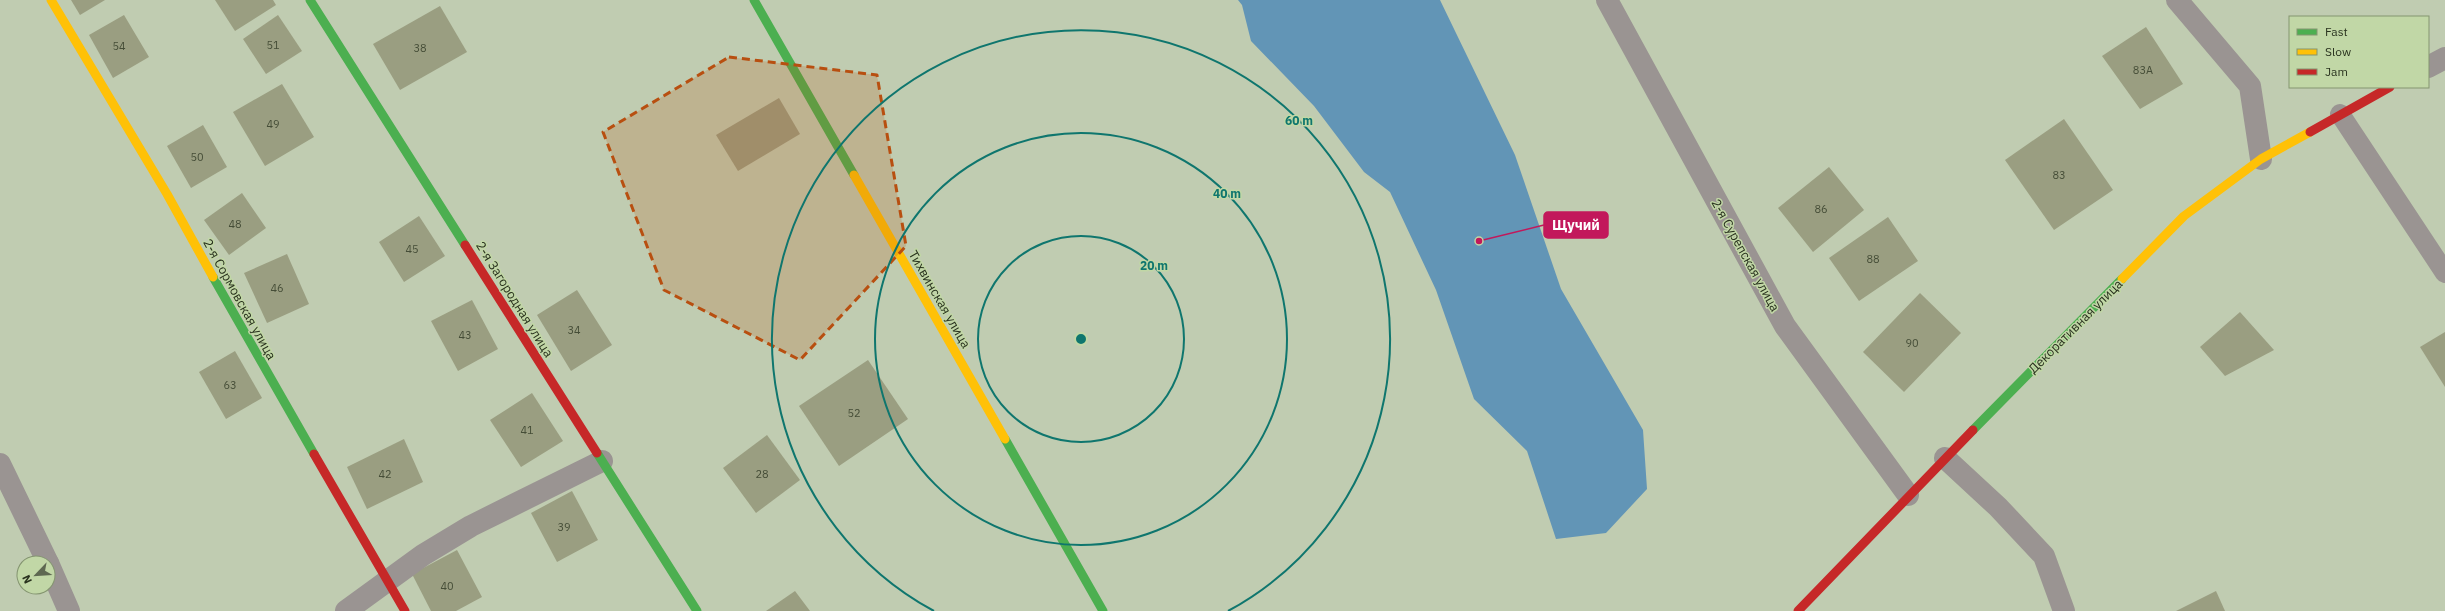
<svg xmlns="http://www.w3.org/2000/svg" width="2445" height="611" viewBox="0 0 2445 611" font-family="'IBM Plex Sans',sans-serif">
<style>
.water{fill:#6295b6}
.building{fill:#9a9e81}
.lines{fill:none;stroke-linecap:round;stroke-linejoin:round}
.lane{stroke:#9a9492;stroke-width:20}
.street{stroke:#9a9492;stroke-width:22}
.fast{stroke:#4caf50;stroke-width:9}
.slow{stroke:#ffc107;stroke-width:9}
.jam{stroke:#c62828;stroke-width:9}
.marked{fill:#b84f10;fill-opacity:0.2;stroke:#b84f10;stroke-width:3;stroke-dasharray:8 5;stroke-linejoin:round}
.ring{fill:none;stroke:#0f766e;stroke-width:2}
.labels{text-anchor:middle;stroke-width:3;stroke-linejoin:round;paint-order:stroke}
.number-label{font-size:11px;fill:#454d37}
.street-label{font-size:13px;fill:#29321e;stroke:#c1d7a6}
.centre{fill:#0f766e;stroke:#c1d7a6;stroke-width:2}
.ring-label{font-size:12px;text-anchor:middle;font-weight:bold;fill:#0f766e;stroke:#c1d7a6;stroke-width:3;stroke-linejoin:round;paint-order:stroke}
.leader{fill:none;stroke:#c2185b;stroke-width:1.5}
.callout-dot{fill:#c2185b;stroke:#c1d7a6;stroke-width:1.5}
.callout{fill:#c2185b;stroke:#c2185b;stroke-width:1.5}
.callout-label{font-size:14px;text-anchor:middle;font-weight:bold;fill:#fff}
</style>
<rect width="100%" height="100%" fill="#c0ccb1"/>
<!-- water -->
<path class="water" d="M1238,0H1440L1515,155L1561,289L1643,430L1647,489L1606,533L1556,539L1527,451L1474,399L1436,290L1390,192L1364,172L1314,106L1251,41L1242,5Z"/>
<!-- building -->
<g class="building">
<path d="M71,0H105L80,15Z"/>
<path d="M215,0H273L276,5L235,31Z"/>
<path d="M440,6L467,52L400,90L373,44Z"/>
<path d="M124,15L149,57L113,78L89,35Z"/>
<path d="M278,15L302,51L266,74L243,39Z"/>
<path d="M2146,27L2183,84L2140,109L2102,56Z"/>
<path d="M282,84L314,137L265,166L233,112Z"/>
<path d="M779,98L800,134L738,171L716,135Z"/>
<path d="M2064,119L2113,190L2054,230L2005,160Z"/>
<path d="M203,125L227,167L191,188L167,146Z"/>
<path d="M1829,167L1864,210L1813,252L1778,208Z"/>
<path d="M242,193L266,228L229,255L204,220Z"/>
<path d="M419,216L445,256L404,282L379,242Z"/>
<path d="M1888,217L1918,261L1859,301L1829,258Z"/>
<path d="M287,254L309,304L267,323L244,273Z"/>
<path d="M577,290L612,345L571,371L537,315Z"/>
<path d="M1920,293L1961,333L1904,392L1863,352Z"/>
<path d="M472,300L498,349L458,371L431,321Z"/>
<path d="M2240,312L2274,350L2225,376L2200,347Z"/>
<path d="M2445,332V387L2420,347Z"/>
<path d="M235,351L262,398L226,419L199,372Z"/>
<path d="M868,360L908,419L839,466L799,406Z"/>
<path d="M532,393L563,441L521,467L490,420Z"/>
<path d="M767,435L800,480L756,513L723,468Z"/>
<path d="M404,439L423,482L367,509L347,467Z"/>
<path d="M572,491L598,540L557,562L531,513Z"/>
<path d="M457,550L482,597L456,611H431L412,574Z"/>
<path d="M795,591L810,611H766Z"/>
<path d="M2216,591L2225,611H2176Z"/>
</g>
<g class="lines">
<!-- lane -->
<path class="lane" d="M2340,114L2445,273"/>
<!-- street -->
<g class="street">
<path d="M1607,0L1785,326L1908,495"/>
<path d="M2177,0L2250,86L2261,159"/>
<path d="M2428,67L2445,58"/>
<path d="M1945,458L1998,507L2044,556L2064,611"/>
<path d="M0,464L48,563"/>
<path d="M48,563L69,611"/>
<path d="M346,611L423,555L471,526L602,461"/>
</g>
<!-- fast -->
<g class="fast">
<path d="M310,0L465,245"/>
<path d="M754,0L854,175"/>
<path d="M213,277L314,454"/>
<path d="M1973,430L2122,279"/>
<path d="M1005,439L1103,611"/>
<path d="M597,453L697,611"/>
</g>
<!-- slow -->
<g class="slow">
<path d="M51,0L167,194L213,277"/>
<path d="M854,175L1005,439"/>
<path d="M2122,279L2184,216L2261,159L2310,132"/>
</g>
<!-- jam -->
<g class="jam">
<path d="M2310,132L2390,87"/>
<path d="M465,245L597,453"/>
<path d="M314,454L405,611"/>
<path d="M1798,611L1973,430"/>
</g>
</g>
<!-- marked area -->
<path class="marked" d="M729,57L877,75L906,246L800,360L664,290L603,132Z"/>
<!-- distance rings -->
<g class="ring">
<circle cx="1081" cy="339" r="103"/>
<circle cx="1081" cy="339" r="206"/>
<path d="M934 611A309 309 0 1 1 1228 611"/>
</g>
<g class="labels">
<!-- number labels -->
<g class="number-label">
<text x="273" y="49">51</text>
<text x="119" y="50">54</text>
<text x="420" y="52">38</text>
<text x="2143" y="74">83А</text>
<text x="273" y="128">49</text>
<text x="197" y="161">50</text>
<text x="2059" y="179">83</text>
<text x="1821" y="213">86</text>
<text x="235" y="228">48</text>
<text x="412" y="253">45</text>
<text x="1873" y="263">88</text>
<text x="277" y="292">46</text>
<text x="574" y="334">34</text>
<text x="465" y="339">43</text>
<text x="1912" y="347">90</text>
<text x="230" y="389">63</text>
<text x="854" y="417">52</text>
<text x="527" y="434">41</text>
<text x="385" y="478">42</text>
<text x="762" y="478">28</text>
<text x="564" y="531">39</text>
<text x="447" y="590">40</text>
</g>
<!-- street labels -->
<g class="street-label">
<text transform="translate(1746 255) rotate(61)" y="5">2-я Сурепская улица</text>
<text transform="translate(240 299) rotate(61)" y="5">2-я Сормовская улица</text>
<text transform="translate(515 299) rotate(58)" y="5">2-я Загородная улица</text>
<text transform="translate(940 299) rotate(60)" y="5">Тихвинская улица</text>
<text transform="translate(2075 326) rotate(-45)" y="5">Декоративная улица</text>
</g>
</g>
<circle cx="1081" cy="339" r="6" class="centre"/>
<g class="ring-label">
<text x="1299" y="125">60 m</text>
<text x="1227" y="198">40 m</text>
<text x="1154" y="270">20 m</text>
</g>
<!-- callouts -->
<path class="leader" d="M1479 241L1544 225"/>
<circle class="callout-dot" cx="1479" cy="241" r="4"/>
<rect class="callout" x="1544" y="212" width="64" height="26" rx="4"/>
<g class="callout-label">
<text x="1576" y="230">Щучий</text>
</g>
<!-- legend -->
<rect x="2289" y="16" width="140" height="72" fill="#c1d7a6" stroke="#849570"/>
<rect x="2297" y="29" width="20" height="6" fill="#4caf50" stroke="#849570"/>
<text x="2325" y="36" font-size="12" fill="#29321e">Fast</text>
<rect x="2297" y="49" width="20" height="6" fill="#ffc107" stroke="#849570"/>
<text x="2325" y="56" font-size="12" fill="#29321e">Slow</text>
<rect x="2297" y="69" width="20" height="6" fill="#c62828" stroke="#849570"/>
<text x="2325" y="76" font-size="12" fill="#29321e">Jam</text>
<!-- north arrow -->
<g transform="translate(36 575) rotate(245)"><circle r="19" fill="#c1d7a6" stroke="#849570"/>
<path d="M0-3L7 15L0 10L-7 15Z" fill="#5e6851"/>
<text y="-6" font-size="11" font-weight="bold" text-anchor="middle" fill="#29321e">N</text>
</g>
</svg>
